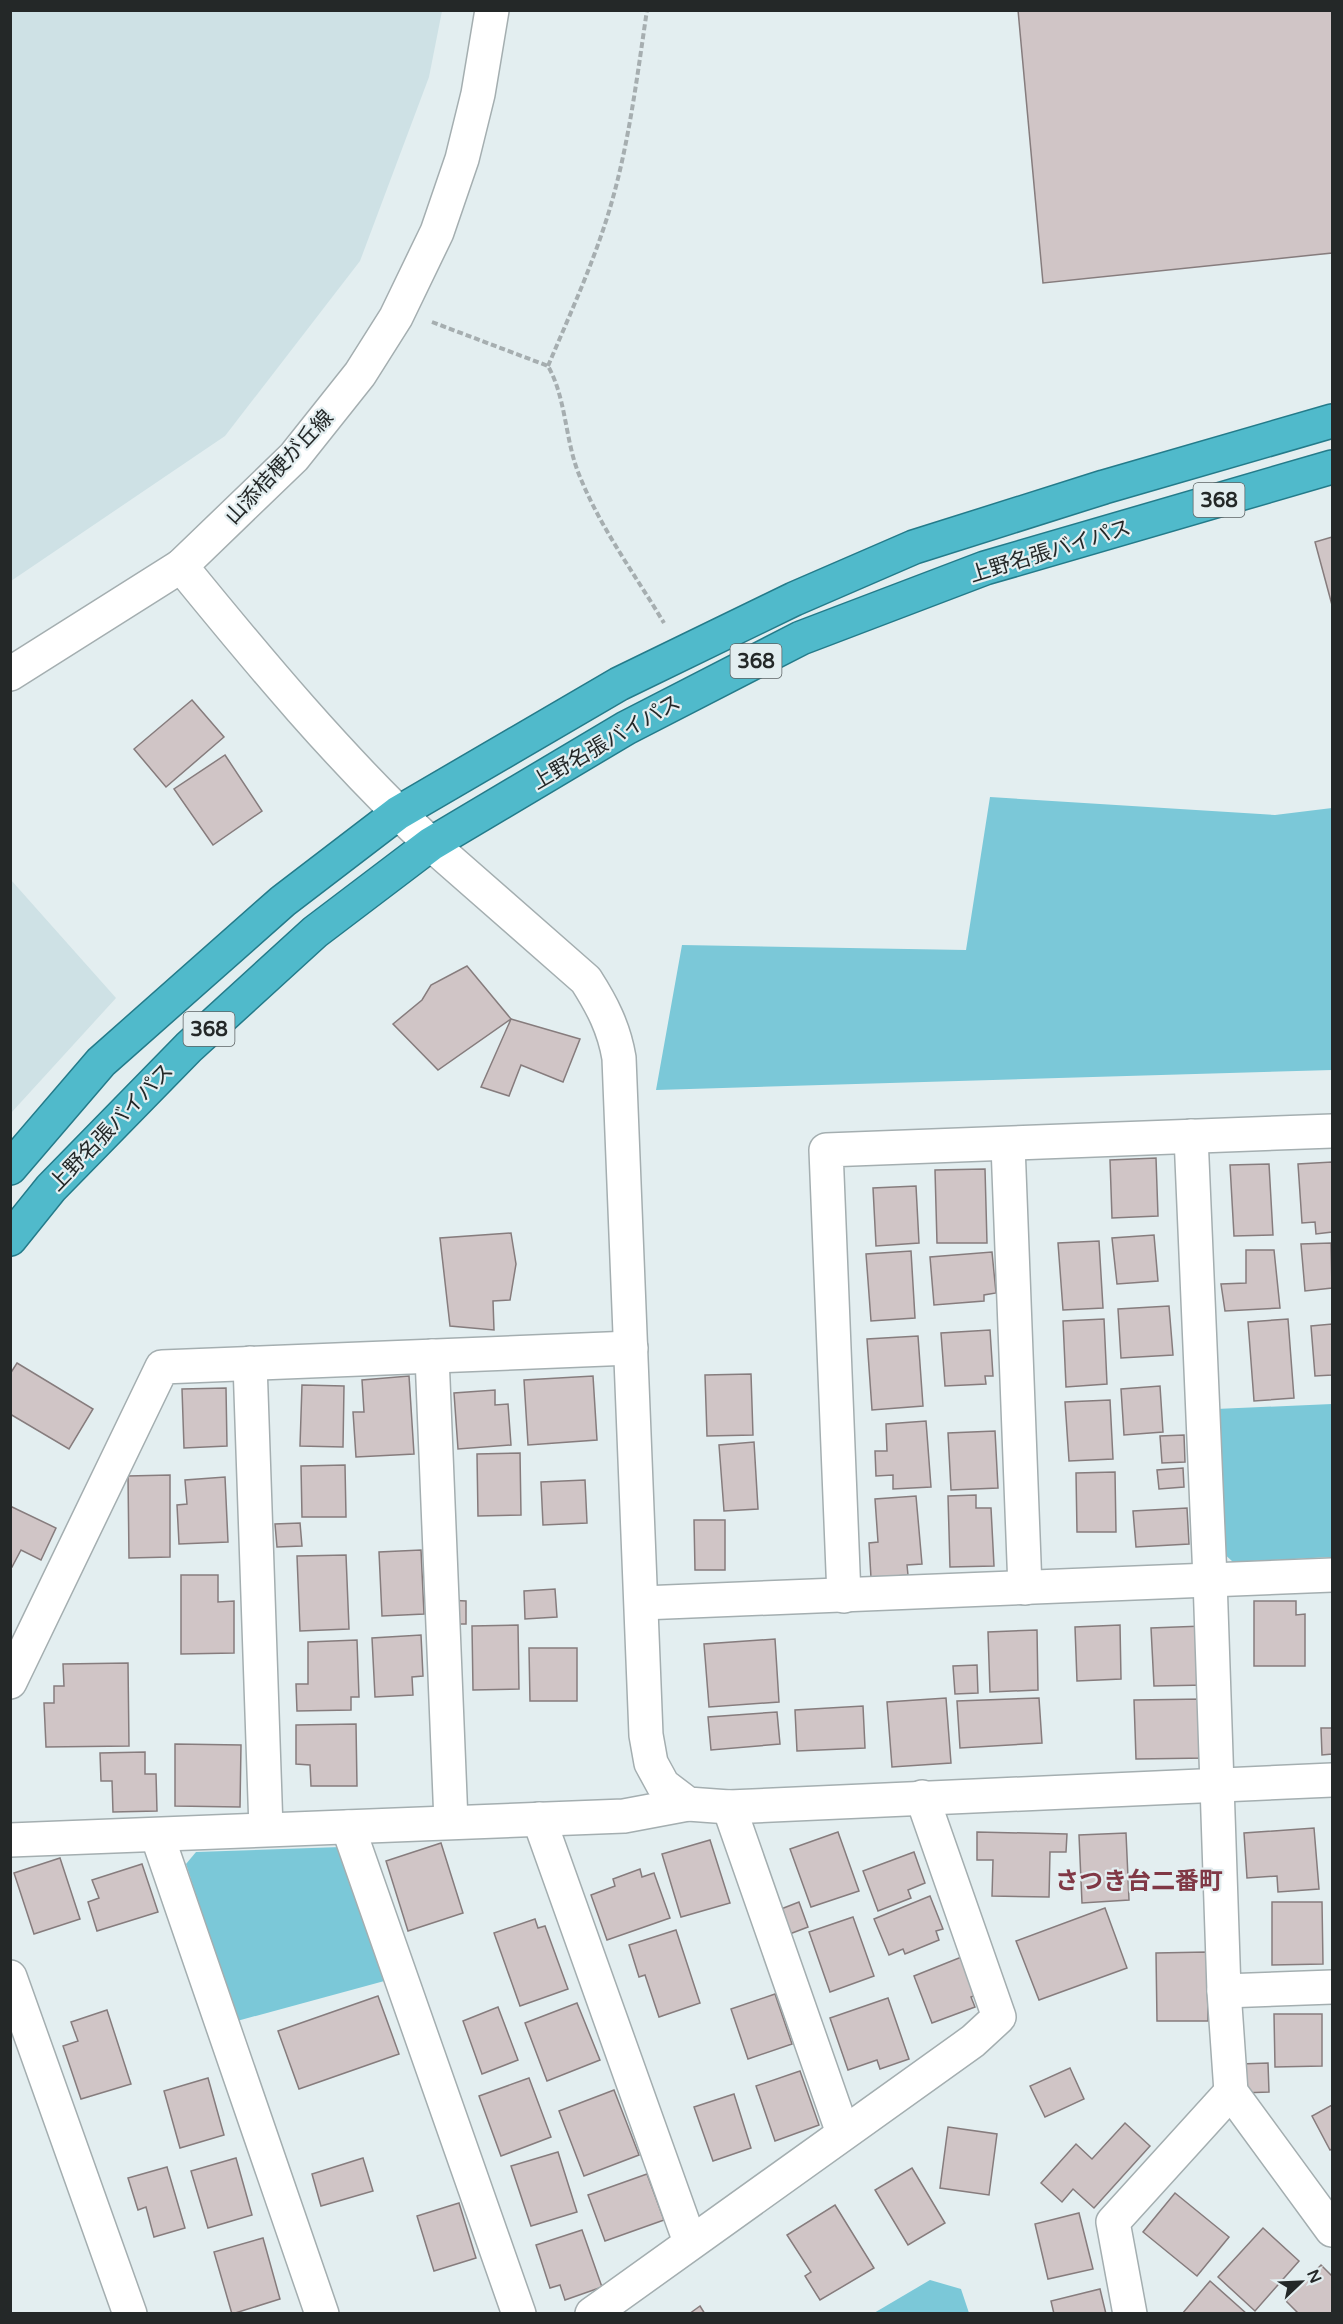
<svg xmlns="http://www.w3.org/2000/svg" width="1343" height="2324" viewBox="0 0 1343 2324" font-family="'Varela Round','Noto Sans JP',sans-serif">
<style>
.built{fill:#cee1e5}
.green{fill:#7bc8d8}
.building{fill:#d0c5c6;stroke:#867c7d;stroke-width:1.5}
.lines{fill:none;stroke-linecap:round;stroke-linejoin:round}
.minor-casing{stroke:#a4aeb0;stroke-width:36}
.tertiary-casing{stroke:#a4aeb0;stroke-width:36}
.secondary-casing{stroke:#a4aeb0;stroke-width:36}
.trunk-casing{stroke:#247b8a;stroke-width:36}
.path{stroke:#a6aeb0;stroke-width:4;stroke-dasharray:6 3;stroke-linecap:butt}
.minor{stroke:#fff;stroke-width:33}
.tertiary{stroke:#fff;stroke-width:33}
.secondary{stroke:#fff;stroke-width:33}
.trunk{stroke:#50bacb;stroke-width:33}
.labels{text-anchor:middle;stroke-width:4.5;stroke-linejoin:round;paint-order:stroke}
.shield{fill:#e3eef0;stroke:#5d6364;stroke-width:1.5}
.shield-label{font-size:20px;font-weight:bold;fill:#242828}
.street-label{font-size:21px;fill:#242828;stroke:#e3eef0}
.quarter-label{font-size:24px;font-weight:bold;fill:#803845;stroke:#e3eef0}
</style>
<rect width="100%" height="100%" fill="#e3eef0"/>
<!-- built -->
<g class="built">
<path d="M11,10L442,11L429,77L360,261L225,436L11,581Z"/>
<path d="M11,880L116,998L11,1113L10,880Z"/>
</g>
<!-- green -->
<g class="green">
<path d="M990,797L1275,815L1332,808V1070L656,1090L682,945L966,950Z"/>
<path d="M1332,1404V1557L1233,1562L1221,1551L1216,1409Z"/>
<path d="M341,1847L388,1980L237,2021L186,1864L196,1852Z"/>
<path d="M930,2280L961,2289L969,2313H874Z"/>
</g>
<!-- building -->
<g class="building">
<path d="M1018,10H1332V253L1043,283Z"/>
<path d="M1332,537V605L1315,542Z"/>
<path d="M192,700L224,737L166,787L134,749Z"/>
<path d="M225,755L262,811L213,845L174,789Z"/>
<path d="M467,966L511,1019L438,1070L393,1024L422,1000L431,985Z"/>
<path d="M511,1019L580,1039L563,1082L521,1065L509,1096L481,1087Z"/>
<path d="M1156,1158L1158,1216L1112,1218L1110,1160Z"/>
<path d="M1332,1162V1232L1316,1234L1315,1222L1302,1223L1298,1164Z"/>
<path d="M1269,1164L1273,1235L1234,1236L1230,1165Z"/>
<path d="M985,1169L987,1243H937L935,1170Z"/>
<path d="M916,1186L919,1243L876,1246L873,1188Z"/>
<path d="M511,1233L516,1264L510,1300L493,1301L494,1330L450,1326L440,1238Z"/>
<path d="M1154,1235L1158,1281L1117,1284L1112,1238Z"/>
<path d="M1099,1241L1103,1308L1063,1310L1058,1243Z"/>
<path d="M1331,1243L1332,1288L1305,1291L1301,1244Z"/>
<path d="M1246,1250H1274L1280,1308L1225,1311L1221,1284L1246,1283Z"/>
<path d="M911,1251L915,1318L871,1321L866,1254Z"/>
<path d="M992,1252L996,1293L984,1295V1301L934,1305L930,1257Z"/>
<path d="M1169,1306L1173,1355L1121,1358L1118,1309Z"/>
<path d="M1104,1319L1107,1384L1066,1387L1063,1321Z"/>
<path d="M1288,1319L1294,1398L1254,1401L1248,1322Z"/>
<path d="M1332,1324V1375L1315,1376L1311,1326Z"/>
<path d="M990,1330L993,1376H985L986,1384L945,1386L941,1333Z"/>
<path d="M918,1336L923,1406L872,1410L867,1339Z"/>
<path d="M17,1363L93,1409L69,1449L10,1414V1374Z"/>
<path d="M751,1374L753,1435L707,1436L705,1375Z"/>
<path d="M409,1376L414,1454L356,1457L353,1412H364L362,1380Z"/>
<path d="M593,1376L597,1440L528,1445L524,1380Z"/>
<path d="M302,1385L344,1386L343,1447L300,1446Z"/>
<path d="M1160,1386L1163,1432L1124,1435L1121,1389Z"/>
<path d="M226,1388L227,1446L184,1448L182,1389Z"/>
<path d="M495,1390V1405L508,1404L511,1445L458,1449L454,1393Z"/>
<path d="M1110,1400L1113,1459L1069,1461L1065,1402Z"/>
<path d="M926,1421L931,1487L893,1489V1475L876,1476L875,1451H887L886,1424Z"/>
<path d="M995,1431L998,1488L951,1490L948,1433Z"/>
<path d="M1184,1435L1185,1462L1162,1463L1160,1436Z"/>
<path d="M754,1442L758,1509L724,1511L719,1445Z"/>
<path d="M520,1453L521,1515L478,1516L477,1454Z"/>
<path d="M345,1465L346,1517H302L301,1466Z"/>
<path d="M1183,1468L1184,1487L1159,1489L1157,1470Z"/>
<path d="M1115,1472L1116,1532H1077L1076,1473Z"/>
<path d="M170,1475V1557L129,1558L128,1476Z"/>
<path d="M225,1477L228,1542L179,1544L177,1505L187,1504L185,1480Z"/>
<path d="M585,1480L587,1523L543,1525L541,1482Z"/>
<path d="M976,1495V1508H991L994,1566L950,1567L948,1496Z"/>
<path d="M916,1496L922,1564L907,1565L908,1575L871,1578L869,1543L878,1542L875,1499Z"/>
<path d="M10,1506L56,1528L41,1560L21,1550L12,1567L10,1566Z"/>
<path d="M1187,1508L1189,1544L1136,1547L1133,1511Z"/>
<path d="M694,1520H725V1570H695Z"/>
<path d="M300,1523L302,1546L277,1547L275,1524Z"/>
<path d="M421,1550L424,1614L382,1616L379,1552Z"/>
<path d="M346,1555L349,1629L300,1631L297,1556Z"/>
<path d="M181,1575H218V1602L234,1601V1653L181,1654Z"/>
<path d="M555,1589L557,1617L525,1619L524,1591Z"/>
<path d="M446,1600L466,1601V1624H445Z"/>
<path d="M1254,1601H1296V1615L1305,1614V1666H1254Z"/>
<path d="M518,1625L519,1689L473,1690L472,1626Z"/>
<path d="M1120,1625L1121,1679L1077,1681L1075,1627Z"/>
<path d="M1203,1626L1206,1685L1154,1686L1151,1628Z"/>
<path d="M1037,1630L1038,1690L990,1692L988,1632Z"/>
<path d="M421,1635L423,1676L412,1677L413,1695L375,1697L372,1638Z"/>
<path d="M775,1639L779,1702L709,1707L704,1644Z"/>
<path d="M357,1640L359,1697H351V1710L297,1711L296,1684H308V1642Z"/>
<path d="M529,1648H577V1701H530Z"/>
<path d="M128,1663L129,1746L46,1747L44,1703H54V1686H64L63,1664Z"/>
<path d="M977,1665L978,1693L955,1694L953,1666Z"/>
<path d="M946,1698L951,1763L892,1767L887,1702Z"/>
<path d="M1039,1698L1042,1743L960,1748L957,1701Z"/>
<path d="M1205,1699L1207,1758L1136,1759L1134,1700Z"/>
<path d="M863,1706L865,1748L797,1751L795,1710Z"/>
<path d="M777,1712L780,1744L711,1750L708,1717Z"/>
<path d="M356,1724L357,1786H311L310,1765L296,1764V1725Z"/>
<path d="M1321,1728H1332V1754L1322,1755Z"/>
<path d="M175,1744L241,1745L240,1807L175,1806Z"/>
<path d="M145,1752V1774H156L157,1811L113,1812L112,1781H101L100,1753Z"/>
<path d="M1314,1828L1319,1889L1278,1892L1277,1876L1247,1878L1244,1833Z"/>
<path d="M838,1832L859,1891L811,1907L790,1849Z"/>
<path d="M977,1832L1067,1834L1066,1852H1050L1049,1897L992,1896L993,1860H977Z"/>
<path d="M1126,1833L1129,1900L1082,1903L1079,1835Z"/>
<path d="M710,1840L730,1903L681,1917L662,1854Z"/>
<path d="M441,1843L463,1913L408,1931L386,1861Z"/>
<path d="M914,1852L925,1883L908,1890L911,1898L878,1911L863,1871Z"/>
<path d="M60,1858L80,1919L34,1934L14,1873Z"/>
<path d="M142,1864L158,1912L97,1931L88,1902L99,1898L92,1880Z"/>
<path d="M640,1869L642,1877L654,1873L670,1918L607,1940L591,1895L615,1886L613,1879Z"/>
<path d="M930,1896L943,1929L936,1931L939,1940L905,1954L903,1949L889,1955L874,1919Z"/>
<path d="M799,1902L808,1927L787,1935L776,1911Z"/>
<path d="M1272,1902H1322L1323,1964L1272,1965Z"/>
<path d="M1105,1908L1127,1968L1039,2000L1016,1941Z"/>
<path d="M853,1917L874,1976L830,1992L809,1932Z"/>
<path d="M535,1919L538,1928L545,1926L568,1989L520,2006L494,1933Z"/>
<path d="M676,1930L700,2003L659,2017L645,1975L639,1977L629,1945Z"/>
<path d="M1207,1952L1208,2021H1157L1156,1953Z"/>
<path d="M964,1956L979,1994L971,1997L975,2007L932,2023L914,1976Z"/>
<path d="M775,1994L792,2044L748,2059L731,2009Z"/>
<path d="M378,1996L399,2054L299,2089L278,2031Z"/>
<path d="M888,1998L909,2059L880,2069L877,2060L848,2070L830,2018Z"/>
<path d="M577,2003L600,2060L547,2081L525,2023Z"/>
<path d="M498,2007L518,2060L482,2074L463,2021Z"/>
<path d="M107,2010L131,2084L81,2099L63,2046L78,2041L71,2022Z"/>
<path d="M1274,2014H1322V2066L1275,2067Z"/>
<path d="M1268,2063L1269,2092L1241,2093L1240,2064Z"/>
<path d="M1070,2068L1084,2099L1045,2117L1030,2086Z"/>
<path d="M800,2071L819,2125L775,2141L756,2086Z"/>
<path d="M208,2078L224,2135L180,2148L164,2091Z"/>
<path d="M529,2078L551,2137L501,2156L479,2096Z"/>
<path d="M614,2090L639,2155L584,2176L559,2111Z"/>
<path d="M734,2094L751,2148L713,2161L694,2107Z"/>
<path d="M1332,2105V2149L1330,2150L1312,2116Z"/>
<path d="M1125,2123L1150,2146L1094,2208L1073,2189L1062,2202L1041,2183L1076,2144L1092,2159Z"/>
<path d="M948,2127L997,2134L989,2195L940,2188Z"/>
<path d="M558,2152L577,2212L531,2226L511,2166Z"/>
<path d="M236,2158L252,2215L208,2228L191,2171Z"/>
<path d="M363,2158L373,2191L321,2206L312,2174Z"/>
<path d="M167,2167L185,2228L154,2237L146,2207L138,2210L128,2178Z"/>
<path d="M912,2168L945,2223L908,2245L875,2190Z"/>
<path d="M647,2174L664,2220L605,2241L588,2195Z"/>
<path d="M1175,2193L1229,2237L1197,2276L1143,2232Z"/>
<path d="M459,2203L476,2258L434,2271L417,2216Z"/>
<path d="M835,2205L874,2268L820,2300L805,2276L811,2272L787,2235Z"/>
<path d="M1079,2213L1093,2269L1048,2279L1035,2224Z"/>
<path d="M1263,2228L1299,2261L1255,2311L1218,2277Z"/>
<path d="M582,2230L602,2287L565,2300L560,2285L550,2288L536,2245Z"/>
<path d="M263,2238L280,2299L232,2314L214,2252Z"/>
<path d="M1321,2265L1332,2276V2314H1299L1286,2301Z"/>
<path d="M1210,2281L1247,2314H1182Z"/>
<path d="M1100,2289L1106,2314H1054L1051,2301Z"/>
<path d="M700,2306L705,2314H689Z"/>
</g>
<g class="lines">
<defs>
<g id="minor">
<path d="M1191,1136L1210,1579L1224,1991L1332,1987"/>
<path d="M1008,1145L1025,1588"/>
<path d="M432,1356L451,1822"/>
<path d="M250,1363L266,1829"/>
<path d="M844,1596L826,1150L1332,1131"/>
<path d="M642,1603L1332,1575"/>
<path d="M10,1682L162,1367L631,1348"/>
<path d="M729,1807L843,2133"/>
<path d="M539,1819L690,2242"/>
<path d="M348,1827L519,2314"/>
<path d="M157,1835L322,2314"/>
<path d="M10,1840L624,1816L688,1804"/>
<path d="M10,1977L130,2314"/>
<path d="M1224,1991L1231,2092L1332,2230"/>
<path d="M592,2314L973,2041L999,2017L922,1797"/>
<path d="M1130,2314L1113,2222L1231,2092"/>
</g>
<g id="tertiary">
<path d="M10,674L181,566"/>
<path d="M431,844L586,980C602,1005 614,1028 619,1058L646,1735L651,1763L663,1785L688,1804L729,1807L1332,1780"/>
</g>
<path id="secondary" d="M431,844C340,759 260,663 181,566L294,457L360,374L396,317L437,232L462,159L478,94L492,10"/>
<g id="trunk">
<path d="M10,1168L101,1062L283,901L398,813L619,684L794,599L914,547L1104,487L1332,421"/>
<path d="M10,1239L51,1188L189,1047L315,932L431,844L626,728L801,638L985,568L1332,467"/>
</g>
</defs>
<!-- minor casing -->
<use href="#minor" class="minor-casing"/>
<!-- tertiary casing -->
<use href="#tertiary" class="tertiary-casing"/>
<!-- secondary casing -->
<use href="#secondary" class="secondary-casing"/>
<!-- trunk casing -->
<use href="#trunk" class="trunk-casing"/>
<!-- path -->
<g class="path">
<path d="M432,322L548,366C566,398 565,438 578,472C599,526 634,573 664,623"/>
<path d="M548,366C570,314 594,262 610,208C629,144 637,77 647,10"/>
</g>
<!-- minor -->
<use href="#minor" class="minor"/>
<!-- tertiary -->
<use href="#tertiary" class="tertiary"/>
<!-- secondary -->
<use href="#secondary" class="secondary"/>
<!-- trunk -->
<use href="#trunk" class="trunk"/>
</g>
<g class="labels">
<!-- shield labels -->
<g class="shield">
<rect x="1193.5" y="483" width="51" height="34" rx="4.5"/>
<rect x="730.5" y="644" width="51" height="34" rx="4.5"/>
<rect x="183.5" y="1012" width="51" height="34" rx="4.5"/>
</g>
<g class="shield-label">
<text x="1219" y="507">368</text>
<text x="756" y="668">368</text>
<text x="209" y="1036">368</text>
</g>
<!-- street labels -->
<g class="street-label">
<text transform="translate(279 467) rotate(-47)" y="7">山添桔梗が丘線</text>
<text transform="translate(1050 551) rotate(-17)" y="7">上野名張バイパス</text>
<text transform="translate(606 742) rotate(-30)" y="7">上野名張バイパス</text>
<text transform="translate(111 1127) rotate(-46)" y="7">上野名張バイパス</text>
</g>
<!-- quarter labels -->
<g class="quarter-label">
<text x="1139" y="1889">さつき台二番町</text>
</g>
</g>
<!-- border -->
<rect width="1343" height="2324" fill="none" stroke="#242828" stroke-width="24"/>
<!-- north arrow -->
<g transform="translate(1301 2282) rotate(67)" stroke="#e3eef0" stroke-width="4.5" paint-order="stroke">
<path d="M0-4.5L10 22L0 15L-10 22Z" fill="#242828"/>
<text y="-9" font-size="16" font-weight="bold" text-anchor="middle" fill="#242828">N</text>
</g>
</svg>
